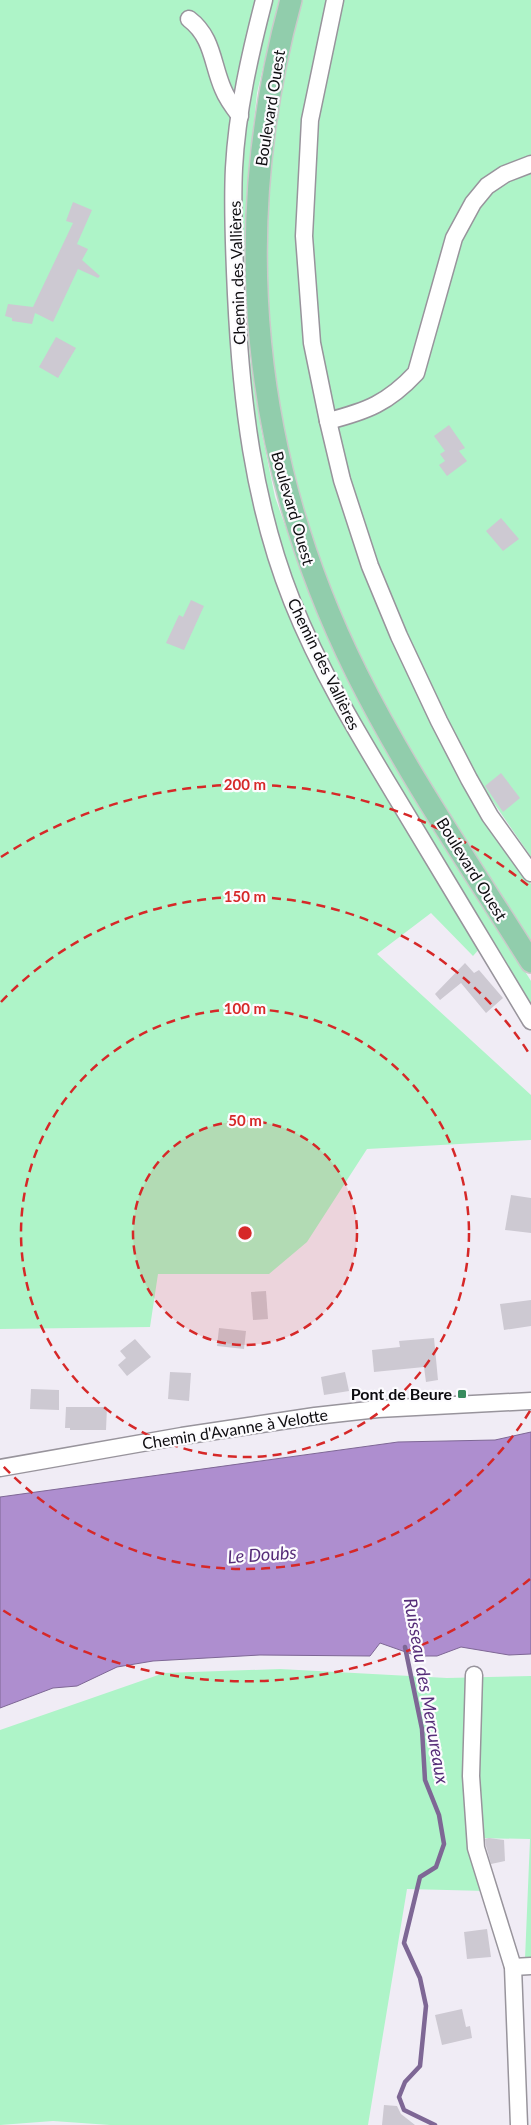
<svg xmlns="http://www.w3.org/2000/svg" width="531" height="2125" viewBox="0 0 531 2125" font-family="Lato,sans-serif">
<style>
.green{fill:#aef4c8}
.water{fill:#ae8ecf;stroke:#7e6795}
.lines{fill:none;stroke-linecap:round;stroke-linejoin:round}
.stream{stroke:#7e6795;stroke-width:4.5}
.building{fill:#cdc9d2}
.minor-casing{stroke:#98949c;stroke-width:19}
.major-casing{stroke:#cacaca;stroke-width:24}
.minor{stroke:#fff;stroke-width:16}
.major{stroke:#91cdac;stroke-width:21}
.ring{fill:none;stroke:#d62828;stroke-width:2.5;stroke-dasharray:9 6}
.poi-dot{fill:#368a5d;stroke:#fcfbfe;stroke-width:2}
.labels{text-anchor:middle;stroke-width:4.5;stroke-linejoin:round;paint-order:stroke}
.street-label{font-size:16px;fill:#0d0c0f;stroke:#fcfbfe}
.poi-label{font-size:16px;font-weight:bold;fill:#0d0c0f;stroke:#fcfbfe;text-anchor:end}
.water-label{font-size:18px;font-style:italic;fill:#552c78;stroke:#fcfbfe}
.centre{fill:#d62828;stroke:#fcfbfe;stroke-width:2.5}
.ring-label{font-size:15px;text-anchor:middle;font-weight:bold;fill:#d62828;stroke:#fcfbfe;stroke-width:4.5;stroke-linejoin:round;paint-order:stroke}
</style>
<rect width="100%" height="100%" fill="#f0ecf5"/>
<!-- green -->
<g class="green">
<path d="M0,0H259L252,22L229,296L288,608L480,948L473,956L431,913L377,954L531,1095V1140L367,1149L307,1242L269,1274H158L150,1327L0,1329Z"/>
<path d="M270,0H279L257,93L247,187L245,256L250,358L261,429L275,497L311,599L345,676L394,764L531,981V1008L333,679L288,576L260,472L244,366L238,232L242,140L259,43Z"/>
<path d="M301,0H329L313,66L304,128L320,422L463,784L531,884V942L410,751L367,672L330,590L297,493L276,396L268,314L267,201L283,76Z"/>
<path d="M342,0H531V857L472,771L384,584L354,499L325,382L311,261L314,178L323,84Z"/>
<path d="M280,1669L447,1678L531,1676V1959H525L530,1839L473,1838L487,1891L407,1889L368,2125H110L53,2121L0,2125V1730L164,1673Z"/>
</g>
<!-- water -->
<path class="water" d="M531,1432V1654L509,1655L461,1647L437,1656H417L380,1643L370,1656L260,1655L153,1661L117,1667L77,1686L53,1688L0,1708V1497L398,1442L495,1440Z"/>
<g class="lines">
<!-- stream -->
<path class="stream" d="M405,1647L422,1729L425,1780L439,1815L444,1844L436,1867L420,1877L404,1943L420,1978L426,2006L420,2066L405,2082L399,2097L404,2110L435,2125"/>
</g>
<!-- building -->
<g class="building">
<path d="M73,202L92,210L77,244L88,249L82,260L100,276L98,278L78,269L53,322L35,313L32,324L12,321V318L5,316L8,304L33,307L73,223L66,221Z"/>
<path d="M56,337L76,348L58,378L39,367Z"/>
<path d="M449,425L465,448L459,451L467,461L447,476L439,465L445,461L440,454L445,451L434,436Z"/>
<path d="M501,518L519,539L503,551L486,531Z"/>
<path d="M191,600L204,606L184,650L166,643L179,615L183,617Z"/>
<path d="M501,773L520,798L503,812L485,786Z"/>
<path d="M465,963L474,973L479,970L503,998L486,1013L461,983L440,1000L435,994Z"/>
<path d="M511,1195L531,1198V1233L505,1230Z"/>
<path d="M266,1291L268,1319L253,1320L251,1292Z"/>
<path d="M531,1300V1326L504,1330L500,1304Z"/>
<path d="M219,1328L246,1331L244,1349L217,1346Z"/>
<path d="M434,1338L438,1380L426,1382L424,1367L374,1372L372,1350L400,1347L399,1341Z"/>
<path d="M135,1339L151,1357L127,1376L118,1365L126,1358L120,1351Z"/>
<path d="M170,1372L191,1373L189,1401L168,1399Z"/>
<path d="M345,1372L349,1391L324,1395L321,1377Z"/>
<path d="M31,1389L59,1390V1410L30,1409Z"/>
<path d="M66,1407H107L106,1430H70V1428H65Z"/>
<path d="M489,1838L504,1840L505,1861L491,1864L486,1846L485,1839Z"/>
<path d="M487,1929L491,1957L467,1959L464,1932Z"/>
<path d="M462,2009L466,2027L470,2026L472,2038L442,2045L435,2015Z"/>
<path d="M384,2105L397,2106L401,2114L415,2125H382Z"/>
</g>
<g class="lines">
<defs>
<g id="minor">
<path d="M264,0C250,54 237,111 234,168C232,209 234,252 236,294C241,399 253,503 292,601C319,669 357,732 395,795C440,870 486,946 531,1021"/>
<path d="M335,0L310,120L304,236L312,343L328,421L342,480L370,566L399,636L439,721L469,779L490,816L531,873"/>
<path d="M189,19C213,37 212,64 223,89C227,99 233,107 240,116"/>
<path d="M328,421C367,411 388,403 416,373L454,238L473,203L487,186L505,174L531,164"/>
<path d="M0,1468L182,1436L315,1416L378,1409L531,1401"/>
<path d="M474,1675L471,1776L476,1848L513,1967L519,2125"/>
<path d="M513,1967L531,1966"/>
</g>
<path id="major" d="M291,0C228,230 251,461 357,674C407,774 471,867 531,962"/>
</defs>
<!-- minor casing -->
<use href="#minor" class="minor-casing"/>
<!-- major casing -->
<use href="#major" class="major-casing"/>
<!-- minor -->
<use href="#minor" class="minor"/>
<!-- major -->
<use href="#major" class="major"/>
</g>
<!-- distance rings -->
<circle cx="245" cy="1233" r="112" fill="#d62828" fill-opacity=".12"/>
<g class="ring">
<circle cx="245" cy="1233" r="112"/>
<circle cx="245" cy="1233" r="224"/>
<path d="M530 1411A336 336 0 0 1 1 1464M1 1002A336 336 0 0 1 530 1055"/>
<path d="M530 1579A448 448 0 0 1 1 1609M1 857A448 448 0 0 1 530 887"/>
</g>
<!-- markers -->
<rect class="poi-dot" x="457" y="1389" width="10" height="10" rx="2.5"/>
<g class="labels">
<!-- street labels -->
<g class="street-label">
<text transform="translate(270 108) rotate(-81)" y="6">Boulevard Ouest</text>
<text transform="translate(237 273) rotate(-92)" y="6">Chemin des Vallières</text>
<text transform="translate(293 508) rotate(74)" y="6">Boulevard Ouest</text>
<text transform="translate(324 664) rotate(64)" y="6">Chemin des Vallières</text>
<text transform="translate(472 869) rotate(58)" y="6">Boulevard Ouest</text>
<text transform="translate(235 1429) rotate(-9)" y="6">Chemin d'Avanne à Velotte</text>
</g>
<!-- poi labels -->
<g class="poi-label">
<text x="452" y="1400">Pont de Beure</text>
</g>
<!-- water labels -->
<g class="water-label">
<text transform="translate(262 1555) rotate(-4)" y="6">Le Doubs</text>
<text transform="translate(426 1691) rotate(80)" y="6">Ruisseau des Mercureaux</text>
</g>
</g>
<circle cx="245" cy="1233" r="8" class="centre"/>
<g class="ring-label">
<text x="245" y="790">200 m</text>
<text x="245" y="902">150 m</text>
<text x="245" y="1014">100 m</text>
<text x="245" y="1126">50 m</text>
</g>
</svg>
